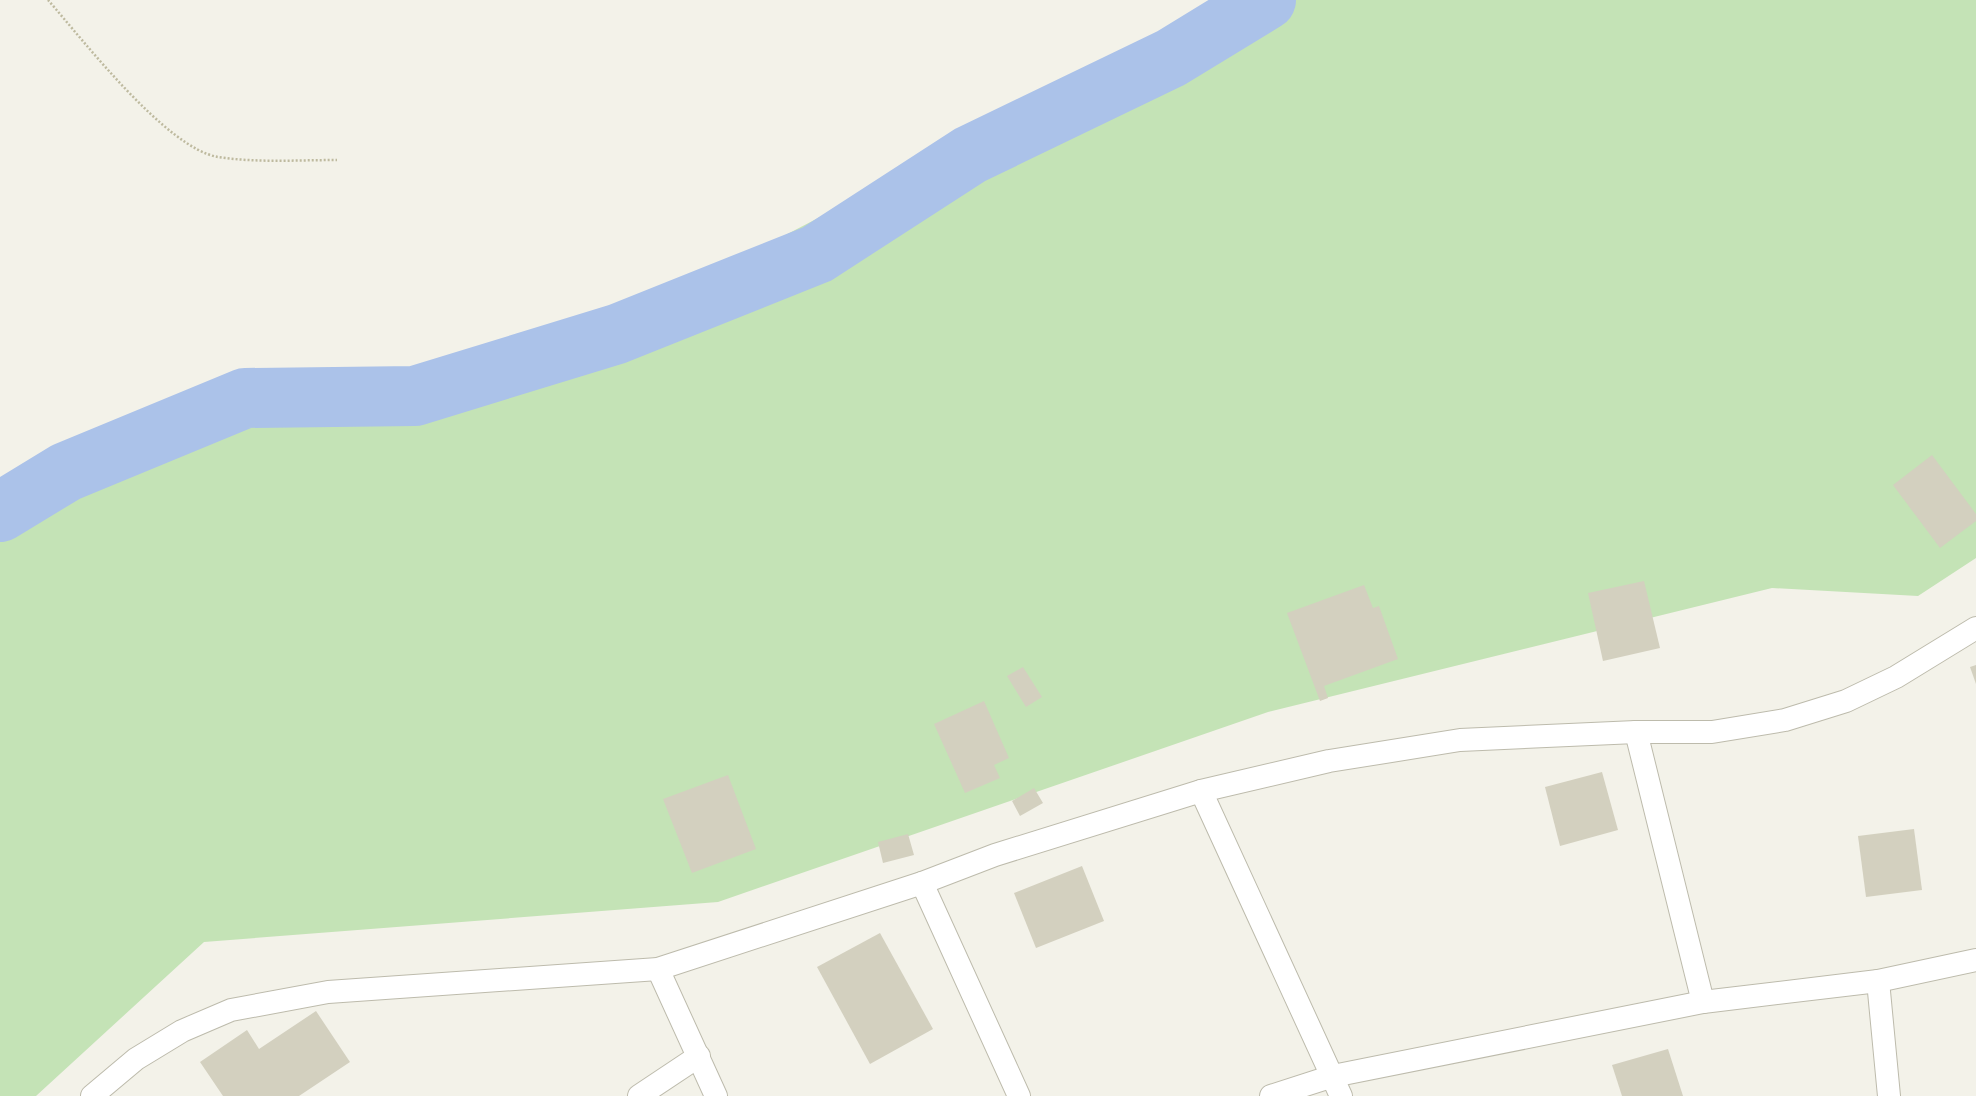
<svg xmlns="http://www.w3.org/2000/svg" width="1976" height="1096" viewBox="0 0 1976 1096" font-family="'Fira Sans',sans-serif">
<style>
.green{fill:#c4e3b6}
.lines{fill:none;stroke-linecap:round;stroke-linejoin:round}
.river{stroke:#abc2e9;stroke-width:60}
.building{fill:#d3d0bf}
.minor-casing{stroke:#bdbbac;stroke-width:24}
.path{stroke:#beba9f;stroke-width:2.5;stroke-dasharray:2 2;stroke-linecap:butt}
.minor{stroke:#fff;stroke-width:22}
</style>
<rect width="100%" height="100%" fill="#f3f2e9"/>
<!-- green -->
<path class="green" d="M1236,0H1976V558L1918,596L1772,588L1268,712L718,902L204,942L36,1096H0V538L222,423L682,289Z"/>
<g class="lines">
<!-- river -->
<path class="river" d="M0,512L66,472L245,398L415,396L617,334L817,254L970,155L1171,58L1266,0"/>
</g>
<!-- building -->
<g class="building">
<path d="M1932,455L1976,514V521L1940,548L1893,485Z"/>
<path d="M1644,581L1660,648L1603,661L1588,593Z"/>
<path d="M1364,585L1373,608L1379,606L1398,659L1324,686L1328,698L1320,701L1287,613Z"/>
<path d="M1976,665V684L1970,667Z"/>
<path d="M1023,667L1042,697L1026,707L1007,676Z"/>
<path d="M984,701L1009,758L994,765L1000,778L965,793L934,724Z"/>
<path d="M1602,772L1618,830L1560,846L1545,787Z"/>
<path d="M728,775L756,849L692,873L663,799Z"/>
<path d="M1034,788L1043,803L1020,816L1012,801Z"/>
<path d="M1914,829L1922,890L1866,897L1858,836Z"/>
<path d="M908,834L914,855L883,863L878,842Z"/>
<path d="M1082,866L1104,921L1036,948L1014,893Z"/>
<path d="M880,933L933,1029L870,1064L817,967Z"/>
<path d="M316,1011L350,1062L299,1096H223L200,1062L247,1030L259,1049Z"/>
<path d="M1668,1049L1683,1096H1622L1612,1065Z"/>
</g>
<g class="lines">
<defs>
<g id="minor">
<path d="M1636,732L1703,1002"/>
<path d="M1201,791L1341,1096"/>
<path d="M922,883L1019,1096"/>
<path d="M658,969L716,1096"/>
<path d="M1878,981L1889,1096"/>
<path d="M92,1096L136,1059L182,1031L231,1010L328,992L658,969L922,883L995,855L1201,791L1329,761L1460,740L1636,732H1712L1785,720L1846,701L1896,677L1976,628"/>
<path d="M639,1096L699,1056"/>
<path d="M1271,1096L1333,1076L1703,1002L1878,981L1976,960"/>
</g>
</defs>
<!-- minor casing -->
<use href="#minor" class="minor-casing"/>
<!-- path -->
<path class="path" d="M48,0C84,41 166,148 218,157C257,163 298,160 337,160"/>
<!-- minor -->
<use href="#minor" class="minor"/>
</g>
</svg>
